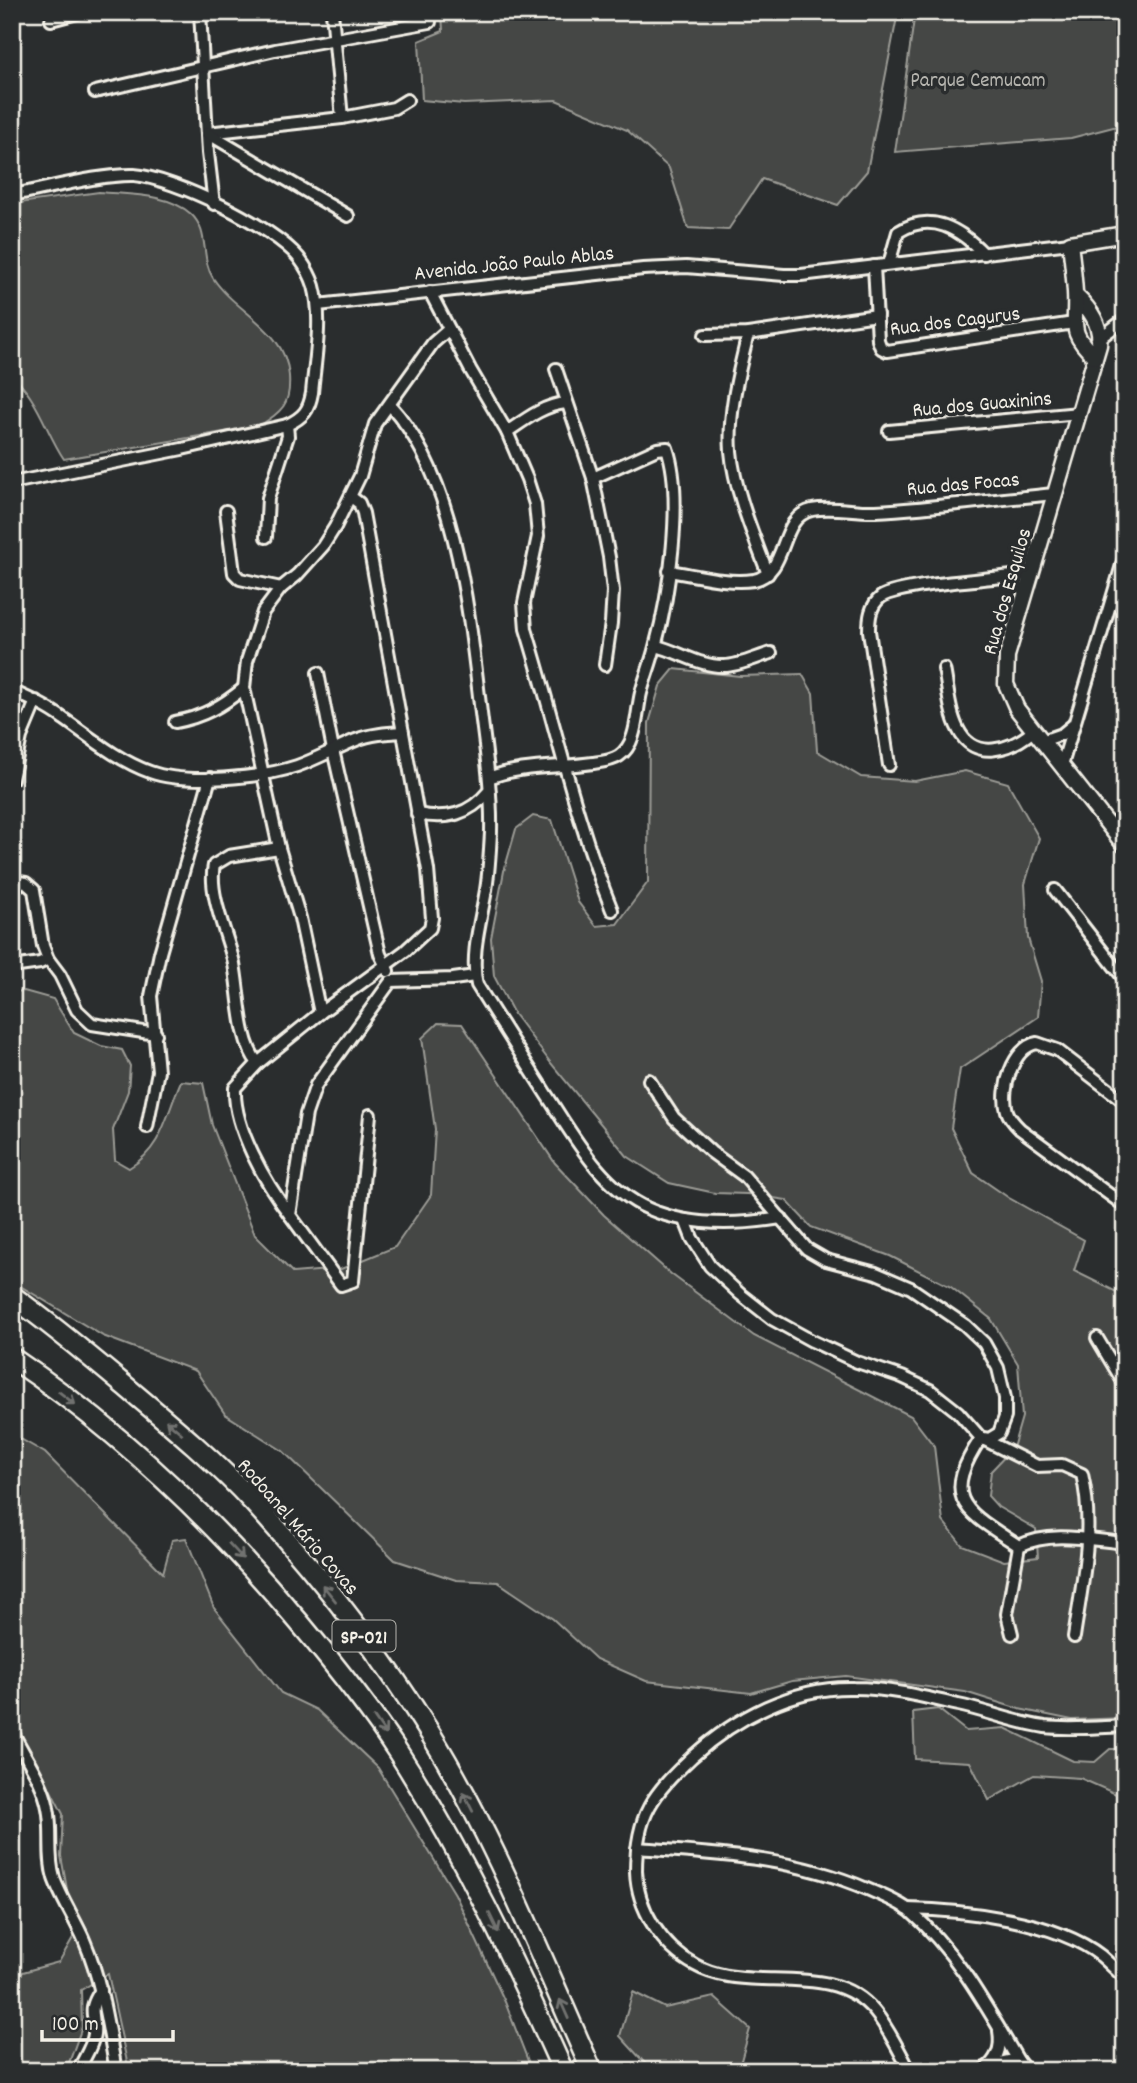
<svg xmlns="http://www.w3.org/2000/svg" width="1137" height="2083" viewBox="0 0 1137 2083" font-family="Dekko,sans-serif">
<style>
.green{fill:#444645;stroke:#9c9c96;stroke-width:2}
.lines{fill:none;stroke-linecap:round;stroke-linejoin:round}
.street-casing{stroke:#f4f1e8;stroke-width:16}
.secondary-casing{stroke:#f4f1e8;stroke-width:19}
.highway-casing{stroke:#f4f1e8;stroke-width:24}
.street{stroke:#2a2d2e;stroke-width:10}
.secondary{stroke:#2a2d2e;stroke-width:14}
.highway{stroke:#2a2d2e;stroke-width:19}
.oneway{stroke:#71726f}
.labels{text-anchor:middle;stroke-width:7;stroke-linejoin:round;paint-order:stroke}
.shield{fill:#2a2d2e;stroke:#b7b6b0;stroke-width:2}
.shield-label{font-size:19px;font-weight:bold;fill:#f4f1e8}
.park-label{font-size:21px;fill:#b6b5af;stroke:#2a2d2e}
.street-label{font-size:21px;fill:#f4f1e8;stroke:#2a2d2e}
</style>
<rect width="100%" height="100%" fill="#2a2d2e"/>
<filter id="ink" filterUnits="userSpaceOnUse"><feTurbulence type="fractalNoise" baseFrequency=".0143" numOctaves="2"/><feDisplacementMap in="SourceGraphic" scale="14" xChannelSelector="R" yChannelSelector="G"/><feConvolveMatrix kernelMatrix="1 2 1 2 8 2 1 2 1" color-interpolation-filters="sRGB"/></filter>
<g filter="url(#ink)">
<!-- green -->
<g class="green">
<path d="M442,12H665L669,16L898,12L867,171L838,205L762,179L728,230L688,228L669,168L627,130L556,100L464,104L422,100L419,41L443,31Z"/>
<path d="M915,12H1125V124L1071,138L895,152Z"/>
<path d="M99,192C128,195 168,193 191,214C210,232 200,257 213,278C236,313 286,329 289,376C291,405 282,411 259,426L64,459C51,440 44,418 31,398C25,388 16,381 12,370V204Z"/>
<path d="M674,669L740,676L802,674L813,693L817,751L861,777L915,781L965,771L1008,783L1039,838L1025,884L1028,938L1041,981L1038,1017L960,1069L951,1128L973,1173L1009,1198L1084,1240L1074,1271L1125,1296V1718L1072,1720L1019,1709L965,1692L846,1676L792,1681L751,1693L646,1681L596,1659L553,1619L498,1582L456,1580L395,1560L283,1451L225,1414L196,1371L103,1336L12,1281V992L24,991L53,999L74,1033L101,1046L122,1050L130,1066L128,1091L113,1130L115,1160L129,1168C163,1148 166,1115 181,1081L203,1083L212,1125L255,1235L293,1273L341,1269L395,1247L431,1195L435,1129L422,1038L438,1023L462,1024L555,1163L604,1215L671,1274L754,1336L911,1416L934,1446L943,1521L962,1545L1004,1561L1038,1557L1036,1529L998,1507L988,1496L991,1471L1013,1448L1022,1417L1018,1364L991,1319L951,1287L890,1256L811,1227L786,1200L747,1194L715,1193L669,1183L627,1156L550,1062L514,1014L494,976L491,938L504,871L516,829L533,816L552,820L578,902L596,926L617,924L648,882L649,723L660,686Z"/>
<path d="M12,1434L45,1453L163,1573L172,1540L186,1538L214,1608L281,1693L317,1710L378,1768L455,1894L505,2002L532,2071H318L315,2068L305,2071H129L108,1974L81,1990L82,2027L66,2071H12V1985L23,1972L59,1962L75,1934L61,1856L63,1814L36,1762L12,1761Z"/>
<path d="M938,1709L966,1731L1005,1728L1073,1761L1095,1762L1110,1749H1125V1798L1080,1778L1034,1775L989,1800L970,1762L915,1759L913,1712Z"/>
<path d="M633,1992L665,2008L714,1997L750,2029L738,2071H652L620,2036Z"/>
</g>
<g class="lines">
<defs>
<g id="street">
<path d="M200,12L208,153L214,204"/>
<path d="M332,12L342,118"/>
<path d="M51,20L81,12"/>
<path d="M95,92L275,50L430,22V12"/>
<path d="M207,133L342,118L394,108L407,100"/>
<path d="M207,133L348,216"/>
<path d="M12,195C47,189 100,174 134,175C174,178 273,226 299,258C305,266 311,276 314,286C323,319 315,359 312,393C309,410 304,417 287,425L182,449L12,483"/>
<path d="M889,264L898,232C931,211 960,229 984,254"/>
<path d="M874,266L878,340L881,348L887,351L1074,323"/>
<path d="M430,292L470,369L507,432L527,479L535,504L538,536L524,603L526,629C555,723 575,819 612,910"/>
<path d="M318,305L643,269L686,267L784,275H801L1070,243"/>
<path d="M748,334C739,371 728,412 731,451C734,489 754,537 768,574"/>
<path d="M705,335L748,334L877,315"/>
<path d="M1096,341L1125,319"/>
<path d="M556,369L593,478L609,557L613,591L611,623L605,665"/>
<path d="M390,405C456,476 469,612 480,705C485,747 492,790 491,832C490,851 489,871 486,890C481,920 470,956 477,985C500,1022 523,1058 546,1094C573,1135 601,1188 649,1209C690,1227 738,1225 781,1218"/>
<path d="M889,431L1079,413"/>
<path d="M507,432C526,419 544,405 566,403"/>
<path d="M226,511L234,573L240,579L281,588"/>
<path d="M266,537L268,498L288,436L287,425"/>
<path d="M669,571C696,575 727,584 754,580C789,573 778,517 812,510C833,506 855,512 876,511C936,508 996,499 1056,494"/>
<path d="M656,646C678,651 701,667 724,666C739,666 757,657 771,653"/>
<path d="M944,669C948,688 949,712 958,729C974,762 1011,750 1033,731"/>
<path d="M318,673L333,750L380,954L388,971"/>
<path d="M12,691C30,699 48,707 64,719C91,738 119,761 150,772C186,785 261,778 297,766C317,759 336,748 356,740C371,734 387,733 403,732"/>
<path d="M175,722C203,717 222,706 244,688"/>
<path d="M1042,741L1062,734L1073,725"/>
<path d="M889,765L869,631C869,618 870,606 881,597C901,584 1002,578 1031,574"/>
<path d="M1062,765L1125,555"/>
<path d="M489,778C520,765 560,768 593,763C601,762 612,761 619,756C638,743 636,713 641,693C645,678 651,663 655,647C669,597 684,497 667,448L657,449L593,478"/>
<path d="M12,779L21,737L36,701"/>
<path d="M417,814C447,820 469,815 489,791"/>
<path d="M12,881L26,883L34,890L43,946L48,959L60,975L77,1010L92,1024L156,1034"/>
<path d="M1055,890L1125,980"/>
<path d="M12,967L40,963L48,959"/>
<path d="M320,1013L300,918L279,848L244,688L247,661L263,612L281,588L297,575L323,546L335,527L360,476L375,424L433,343L449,329"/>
<path d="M258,1063C238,1040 240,989 233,959C226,932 208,892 214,865L229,856L279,848"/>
<path d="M649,1080L674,1118L711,1152L744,1176L807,1249L826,1260L876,1273L911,1288L965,1325L984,1343L998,1368L1005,1398V1417L999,1433L989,1439L983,1438"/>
<path d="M1125,1102L1057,1050L1037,1043C1013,1047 1000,1090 1007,1111C1009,1118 1015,1124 1020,1129L1125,1206"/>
<path d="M370,1115L353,1281L341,1285L290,1215L306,1114L316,1085L391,981L453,979L475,976"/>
<path d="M147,1127L158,1071L151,996L160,953L210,778"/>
<path d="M290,1215C266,1184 233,1127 235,1088L258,1063L320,1013L405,951L430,928L432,918L428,870L363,513L359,503L351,497"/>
<path d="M685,1220L692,1238L710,1266L740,1294L772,1319L812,1341L857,1362L902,1377L930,1390L958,1412L981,1438L1037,1466L1062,1465L1082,1474C1095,1529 1082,1583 1074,1637"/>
<path d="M1097,1338L1125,1385"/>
<path d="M981,1438C939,1501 966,1511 1019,1546"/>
<path d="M1012,1634L1007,1614L1019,1546C1051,1530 1091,1540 1125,1543"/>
<path d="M12,1731C24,1756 43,1780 48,1808C53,1831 47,1856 54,1878C60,1896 76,1921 84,1940C102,1982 108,2027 116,2071"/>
<path d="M637,1848C716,1854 793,1857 867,1889C881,1895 898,1901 910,1911C958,1953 987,2008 1019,2062L1027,2071"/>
<path d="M907,1909C963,1910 1055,1920 1101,1956C1109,1963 1117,1971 1125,1978"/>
<path d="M991,2065L1009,2061L1019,2062"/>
<path d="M78,2071C83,2059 93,2046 94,2034C96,2012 86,2013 101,1990"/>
<path d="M910,2071C899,2051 889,2029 875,2012C847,1977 802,1980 762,1979C740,1978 716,1977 695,1965C662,1947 637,1909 636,1871C636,1814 653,1794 692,1757C735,1718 794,1686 854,1688C888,1688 924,1697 958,1705C987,1711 1016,1723 1045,1727C1071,1730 1099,1727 1125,1726"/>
<path d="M982,2071C997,2062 1002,2048 999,2031"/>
</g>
<g id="secondary">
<path d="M1076,296C1090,309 1102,325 1099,345L1007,656L1006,684L1017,709L1125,846"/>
<path d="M1095,357C1067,331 1077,325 1075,292C1074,276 1072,259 1070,243L1125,234"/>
</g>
<g id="highway">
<path d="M12,1296C51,1324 87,1354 124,1385C168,1422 213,1459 253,1502C318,1573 379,1651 430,1733C495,1839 541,1957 592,2071"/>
<path d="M12,1358C121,1431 215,1522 299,1622C334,1664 368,1706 398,1752C463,1853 514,1961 563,2071"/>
</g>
</defs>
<!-- street casing -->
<use href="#street" class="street-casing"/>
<!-- secondary casing -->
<use href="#secondary" class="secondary-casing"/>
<!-- highway casing -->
<use href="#highway" class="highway-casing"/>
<!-- street -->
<use href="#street" class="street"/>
<!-- secondary -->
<use href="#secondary" class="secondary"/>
<!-- highway -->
<use href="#highway" class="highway"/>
</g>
<!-- one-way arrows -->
<defs><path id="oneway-shaft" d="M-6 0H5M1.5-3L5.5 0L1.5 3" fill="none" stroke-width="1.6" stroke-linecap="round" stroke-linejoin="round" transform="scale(1.75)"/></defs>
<g class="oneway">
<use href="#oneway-shaft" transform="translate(67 1398) rotate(38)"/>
<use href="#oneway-shaft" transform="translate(174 1427) rotate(-140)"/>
<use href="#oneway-shaft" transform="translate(236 1551) rotate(47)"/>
<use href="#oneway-shaft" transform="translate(329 1593) rotate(-129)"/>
<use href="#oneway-shaft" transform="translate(380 1726) rotate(55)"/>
<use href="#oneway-shaft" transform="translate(468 1802) rotate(-117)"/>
<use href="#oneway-shaft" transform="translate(494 1923) rotate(64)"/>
<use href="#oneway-shaft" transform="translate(564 2009) rotate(-114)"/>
</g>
</g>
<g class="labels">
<!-- shield labels -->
<rect class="shield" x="332.5" y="1620.5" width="63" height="31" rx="5"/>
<g class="shield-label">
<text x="364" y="1643">SP-021</text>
</g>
<!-- park labels -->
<g class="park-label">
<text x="978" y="86">Parque Cemucam</text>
</g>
<!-- street labels -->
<g class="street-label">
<text transform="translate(514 262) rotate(-6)" y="7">Avenida João Paulo Ablas</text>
<text transform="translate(955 320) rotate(-7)" y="7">Rua dos Cagurus</text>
<text transform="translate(982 403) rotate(-5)" y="7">Rua dos Guaxinins</text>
<text transform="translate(963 483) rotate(-5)" y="7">Rua das Focas</text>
<text transform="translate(1006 591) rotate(-74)" y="7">Rua dos Esquilos</text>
<text transform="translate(299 1526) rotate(49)" y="7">Rodoanel Mário Covas</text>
</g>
</g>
<!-- margin -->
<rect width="1137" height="2083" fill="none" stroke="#2a2d2e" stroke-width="42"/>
<rect x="21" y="21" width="1095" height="2041" fill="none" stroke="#f4f1e8" stroke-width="2.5" filter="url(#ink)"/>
<!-- scale -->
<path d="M42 2030v10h131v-10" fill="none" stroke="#f4f1e8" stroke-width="3.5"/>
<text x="52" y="2030" font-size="21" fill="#f4f1e8" stroke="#2a2d2e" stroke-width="5" paint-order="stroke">100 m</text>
</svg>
